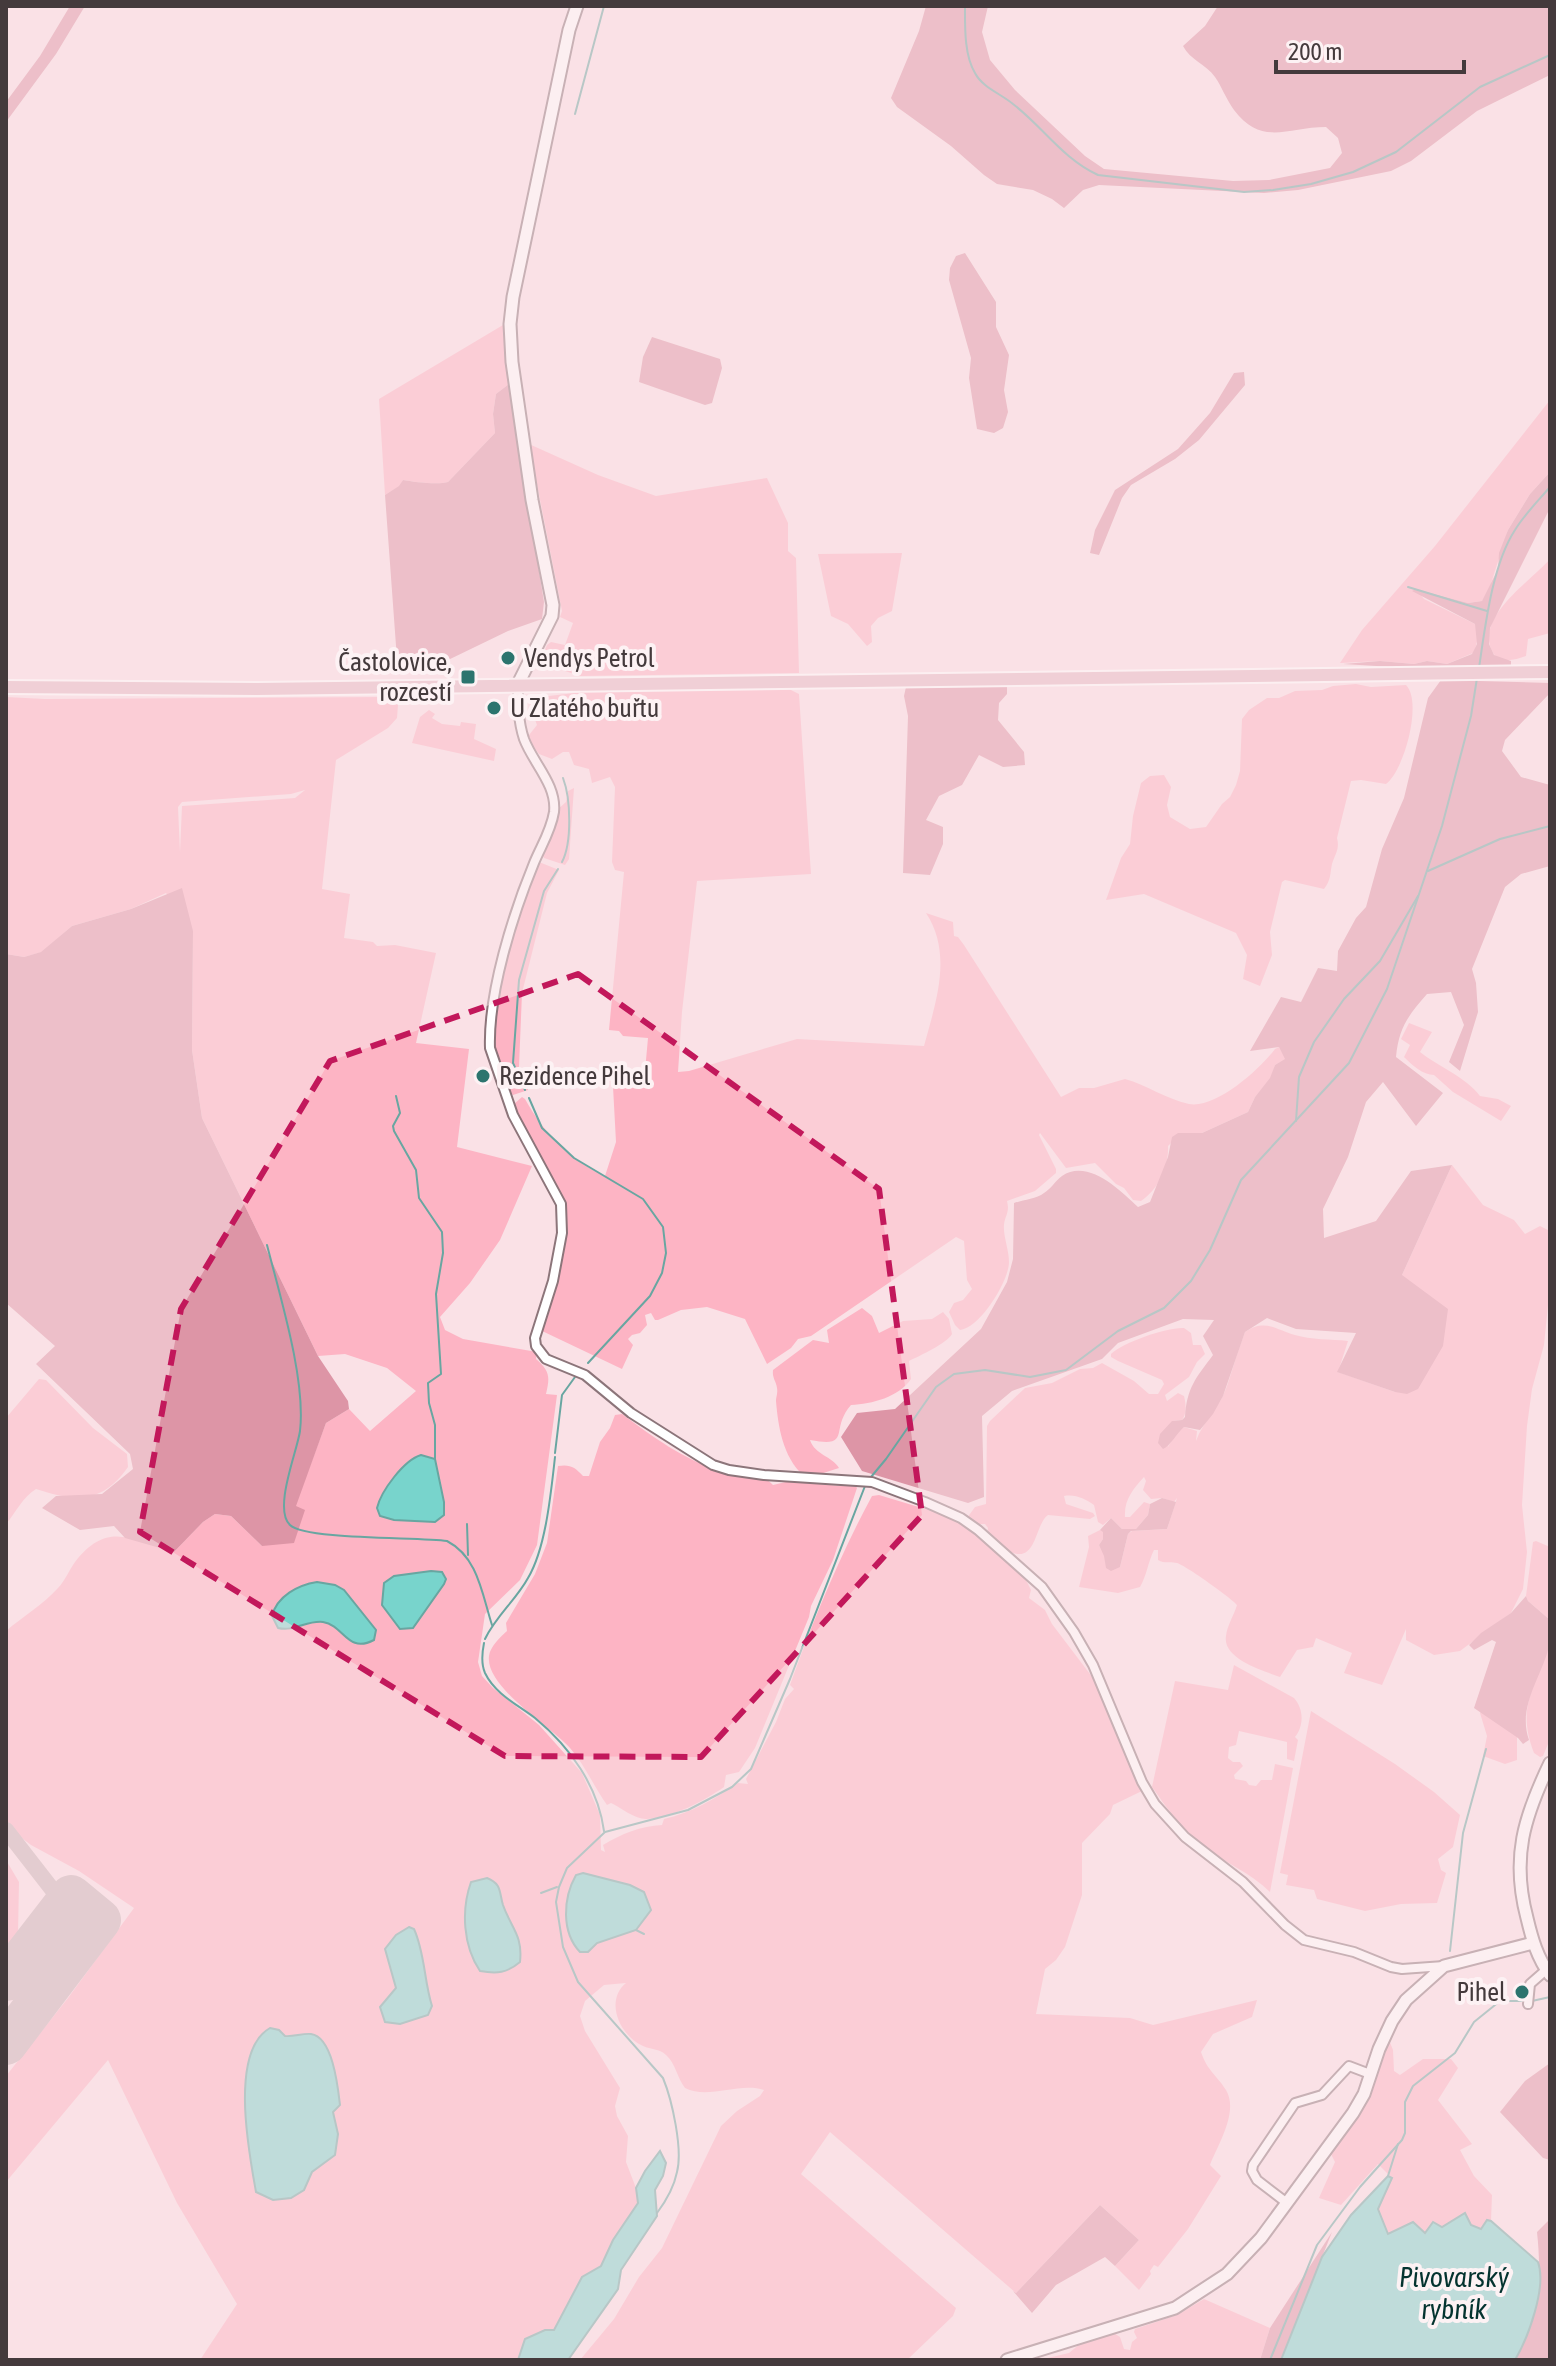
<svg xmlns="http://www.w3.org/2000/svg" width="1556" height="2366" viewBox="0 0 1556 2366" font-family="'Asap Condensed',sans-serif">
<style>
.green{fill:#fdb4c4;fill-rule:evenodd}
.forest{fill:#dd95a6}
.water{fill:#78d4cc;stroke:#68a6a1;stroke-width:2}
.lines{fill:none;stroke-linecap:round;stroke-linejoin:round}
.stream{stroke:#68a6a1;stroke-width:2}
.taxiway{stroke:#c7b2b6;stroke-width:16}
.runway{stroke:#c7b2b6;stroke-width:42}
.street-casing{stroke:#8c757a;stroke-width:12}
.secondary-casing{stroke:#8c757a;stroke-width:15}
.primary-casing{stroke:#fff;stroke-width:16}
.street{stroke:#fff;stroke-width:8}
.secondary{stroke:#fff;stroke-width:11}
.primary{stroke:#e5b9c3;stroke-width:12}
.marked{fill:none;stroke:#c2185b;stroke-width:6;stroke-dasharray:16 10;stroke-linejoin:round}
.poi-dot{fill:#2c746e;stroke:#fdf2f4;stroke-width:3}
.labels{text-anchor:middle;stroke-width:8;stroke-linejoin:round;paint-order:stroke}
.poi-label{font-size:26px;fill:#443a3c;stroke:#fdf2f4;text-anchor:start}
.water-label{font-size:28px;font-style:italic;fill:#04332f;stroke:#fdf2f4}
</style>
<rect width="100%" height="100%" fill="#fae1e6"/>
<!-- green -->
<g class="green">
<path d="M503,325L509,384L496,394L493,414L495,433L448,482C438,485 414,482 403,480L400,486L385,495L379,399Z"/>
<path d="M1550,400V472L1530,494L1508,530L1488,593L1482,601L1468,603L1416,589L1424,599L1475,624C1479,632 1478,645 1473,653L1447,664L1427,661L1414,664L1380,661L1340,663L1362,630L1435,546Z"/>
<path d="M529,444L598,475L656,496L767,478L788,523V551L796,558L799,673L581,676L539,663L547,645L551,642L565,645L573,623L560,617L562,611Z"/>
<path d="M902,553L892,611L878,618L871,626L872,642L867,646L848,624L831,616L818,554Z"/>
<path d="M1550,559V633L1528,639L1526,656C1514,660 1499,665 1492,651C1475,617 1531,581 1550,559Z"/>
<path d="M1356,684L1371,687L1406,685C1423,702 1404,771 1386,784L1361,780L1351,781L1337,838C1340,849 1335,854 1332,864C1330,874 1331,880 1324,889L1285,880L1282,882L1270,932L1272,955L1260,986L1243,979L1247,955L1236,933L1144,894L1106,900L1121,858L1130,844L1133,816L1141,783L1150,776L1164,775L1171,787L1167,805L1170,817L1190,829L1206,827L1222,804L1230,797L1236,785L1240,771L1242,719L1249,710L1267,698H1279L1295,691L1322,690L1333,686Z"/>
<path d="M789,689L799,694L811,874L697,881L682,1012L678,1072L689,1071L797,1039L924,1046C936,1002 953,954 926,913L953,922L954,936L958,937L964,945L1061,1097L1079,1088H1094L1125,1079C1147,1085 1166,1099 1189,1104C1216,1109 1260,1069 1275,1049L1279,1047L1286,1059L1275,1065L1271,1078L1255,1097L1248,1112L1202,1133H1181L1168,1146C1169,1166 1159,1189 1141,1201L1133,1200L1124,1188L1116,1184L1095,1163L1066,1168L1040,1133L1039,1135L1056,1169V1173L1035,1191L1007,1201C1010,1213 1005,1215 1004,1225C1003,1236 1009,1250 1009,1262C1009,1281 980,1328 960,1330L955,1325L949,1312L954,1303L963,1300L972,1289L967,1280L964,1241L956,1237L811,1336L798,1339L791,1348L767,1364L745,1319L707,1307L681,1310L658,1320H655L651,1313L645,1315L647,1325L640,1333L632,1335L628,1339L633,1345L622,1369L540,1330L564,1206L559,1193L514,1113V1104L522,1097L525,1099C544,1133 569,1160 605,1176L616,1142L612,1068L645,1071L648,1038L623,1036L619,1031L609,1030L624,872L615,870L612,862L615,787L610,777L592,783L589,769L574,765L569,752H563L552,759L539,754L529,741V735L537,725L530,706L531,701L540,697L592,691Z"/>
<path d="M6,697L45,699L387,697L398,705L397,718L388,728L336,760L322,889L350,894L344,938L373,942L377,946L395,945L436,953L416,1043L469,1049L457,1147L532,1166L500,1240L470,1283L440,1317L445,1330L463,1339L537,1352L536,1359C550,1371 550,1377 546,1394L557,1395L537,1545L520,1580L485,1614L478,1662L482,1676L493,1688L539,1725L582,1773L600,1815L601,1850L605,1852L603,1845C621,1834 641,1826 662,1825L664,1819C693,1812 713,1800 738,1783L748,1784L746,1779L776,1722L785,1699L794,1689L790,1685C813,1621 839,1557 872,1496L879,1495L955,1518L977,1532L1005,1558L1008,1564L1023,1574L1031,1590L1029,1598L1045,1610L1052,1624L1096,1682L1142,1791L1113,1805L1110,1814L1082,1843V1895L1065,1947L1056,1960L1045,1969L1036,2014L1130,2018L1153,2025L1257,2000L1252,2017L1213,2034L1201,2052C1208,2072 1216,2074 1226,2090C1239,2112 1218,2144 1210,2165L1221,2176L1188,2229L1158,2267L1154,2265L1150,2271L1151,2274L1139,2290L1115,2266L1139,2240L1100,2205L1016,2293L830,2132L801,2174L956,2308L953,2316L907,2360H580L614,2319L639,2277L662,2248L721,2126L737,2111L760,2096L764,2090C739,2082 708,2100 685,2088C677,2078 676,2064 666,2055C659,2048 651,2050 643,2046C620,2036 604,2001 626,1983L604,1985L585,2001L580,2016L585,2031L620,2088L615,2106L617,2116L628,2136L626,2162L636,2188L638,2203L613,2240L601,2266L582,2277L554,2330L526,2339L518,2360H200L237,2304L177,2203L108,2060L6,2182V2076L68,1998L134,1908L79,1871L31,1845L6,1826V1631C22,1617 44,1604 58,1588C65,1581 69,1570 75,1562C108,1520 131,1540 174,1552L203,1522L215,1514L231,1516L262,1546L295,1506L326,1423L349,1409L370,1431L416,1391L387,1368L345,1354L318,1356L202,1118L192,1050L193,931L166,893L131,909L72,926L42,952L24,957L6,954ZM305,790L295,798L182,806L180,852L178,807L182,802L291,794Z"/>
<path d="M429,710L435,714L432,718L442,724L460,726L461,722L476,724L474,739L496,749L494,761L412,743L420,717Z"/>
<path d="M574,788L569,859L565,865L544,858L542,854L556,811L566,802L568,791Z"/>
<path d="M539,862L559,870L547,893L522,993L519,1067L528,1090L513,1095L509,1092C503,1077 495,1061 493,1045C487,1003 523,902 539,862Z"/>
<path d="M1409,1023L1432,1032L1420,1052C1439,1067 1466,1077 1480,1096L1498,1099L1511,1106L1501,1121L1453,1092L1434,1075C1423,1075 1412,1065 1404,1057L1410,1045L1401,1039Z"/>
<path d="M1452,1165L1483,1205L1514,1220L1525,1234L1540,1226L1550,1231V1285L1544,1345L1532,1389L1527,1426L1522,1505L1527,1552L1523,1589L1511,1613L1460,1651L1434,1655L1406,1640V1629L1382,1685L1344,1673L1352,1653L1316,1638L1313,1647L1297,1650L1280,1677C1264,1671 1222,1659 1226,1636C1227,1626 1234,1615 1237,1605C1234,1600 1185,1565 1177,1563C1169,1561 1165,1564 1158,1560V1550H1154C1148,1562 1147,1575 1140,1587L1118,1593L1079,1587L1089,1547L1088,1536L1100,1530L1103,1531V1539L1099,1545L1105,1556V1563L1120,1567L1128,1534L1132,1531L1167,1529L1177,1498L1174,1502L1162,1498L1151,1499L1143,1490L1146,1481L1144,1477C1133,1489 1124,1500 1125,1517H1130L1144,1502L1150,1504L1148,1515L1136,1529H1122L1111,1518L1103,1525L1098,1522L1094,1505C1085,1499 1076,1494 1064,1496L1066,1504L1093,1513L1095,1516L1090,1519L1048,1515C1035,1524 1037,1561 1013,1553C1004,1551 995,1539 987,1533L988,1528L985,1524H976L967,1518L975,1507L986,1504L987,1426L990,1421L1025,1388L1052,1383L1080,1369L1093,1368L1102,1363L1134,1381L1149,1394H1158L1164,1384L1162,1380L1118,1361L1111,1357V1354C1124,1342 1167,1327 1184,1328L1191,1333L1193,1345H1201L1205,1354L1197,1362L1189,1377L1165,1395L1167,1401L1178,1393L1184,1396C1186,1404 1187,1414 1182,1420L1172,1421L1168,1447L1175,1433L1184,1427L1197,1431L1196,1441C1203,1421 1220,1407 1227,1386C1233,1368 1238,1350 1245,1332C1265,1318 1276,1330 1295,1335C1311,1340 1331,1339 1348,1341L1338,1372L1395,1392L1402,1275Z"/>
<path d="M862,1308L872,1316L879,1333L903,1321L932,1319L943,1312L949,1319L952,1334C946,1344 921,1355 909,1361L911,1379C899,1397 872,1404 851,1405C829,1430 853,1448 810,1440C815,1455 832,1456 839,1468L817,1475H803C783,1457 778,1426 776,1401C776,1397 778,1393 777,1388C776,1381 772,1378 773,1370L813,1340L829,1343L827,1330Z"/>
<path d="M39,1379L46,1380L93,1428L127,1454L128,1467C102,1504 76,1502 36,1489C22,1498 17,1511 6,1524V1418Z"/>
<path d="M622,1414C653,1437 683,1459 720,1471C736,1477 762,1471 773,1485L790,1481L840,1486L854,1482L857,1488L833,1560L811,1606L809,1617L755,1748L739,1772L726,1775L724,1787C704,1801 672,1818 646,1819C635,1819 621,1808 611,1803L607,1805C594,1787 585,1765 570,1748C550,1726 485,1687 489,1656C490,1647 500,1637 507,1631L506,1623L535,1574L547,1543L558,1466C570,1464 575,1467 583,1476H589L600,1442L610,1428L615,1415Z"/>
<path d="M1536,1541L1550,1547V1620L1528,1601L1526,1596L1533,1542Z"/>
<path d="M1550,1644V1739L1543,1756L1540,1757L1534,1753C1516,1707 1535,1687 1550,1644Z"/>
<path d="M1234,1665L1294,1698C1304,1709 1304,1726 1295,1737L1298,1740L1294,1761L1287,1759V1742L1239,1731L1236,1745L1229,1747L1228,1758L1233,1762H1240L1243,1766L1234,1775L1235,1779L1246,1781L1249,1785L1256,1786L1261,1780H1272L1275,1764L1293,1768L1270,1892C1250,1872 1224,1863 1202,1845C1181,1829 1167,1808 1152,1787L1175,1681L1228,1690Z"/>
<path d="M1493,1691L1517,1729V1760L1505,1764L1483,1756L1487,1736L1480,1713Z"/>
<path d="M1311,1711L1395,1764L1434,1792L1460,1815L1453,1847L1438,1859L1441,1870L1446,1873L1437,1903L1401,1904L1365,1911L1317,1899L1314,1890L1286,1885L1288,1875L1280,1873Z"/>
<path d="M6,1860L19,1882L18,1934L6,1950Z"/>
<path d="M1389,2040L1393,2050L1394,2071L1400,2075L1423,2059H1451L1458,2068L1438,2100L1472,2144L1460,2150L1474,2176L1492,2195L1491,2221H1487L1482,2229C1463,2222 1443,2227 1425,2233L1412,2222L1388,2234L1378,2209L1392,2178L1378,2164L1341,2205L1319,2198L1335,2162L1330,2152L1373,2089Z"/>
<path d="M1204,2299L1270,2328L1260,2360H1039L1069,2353L1081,2343L1112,2332L1120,2337L1124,2349L1130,2350L1132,2342L1137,2338L1134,2332L1135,2329L1177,2315Z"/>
</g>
<!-- forest -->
<g class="forest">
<path d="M70,6H85L56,54L6,122V102L40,56Z"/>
<path d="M926,6H988L982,32L990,60L1015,90L1085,156L1104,169L1233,181L1269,180L1330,168L1342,153L1338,138L1326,127C1287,127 1262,147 1234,110C1226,99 1222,87 1215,77C1206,64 1190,60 1183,46L1205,26L1218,6H1550V75L1477,111L1411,161L1391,171L1298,190L1264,193L1099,185L1083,190L1064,208L1052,199L1033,190L997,184L984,175L951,146L897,107L891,98L919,31Z"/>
<path d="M965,253L996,302V327L1009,355L1004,390L1008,412L1003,428L994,433L977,429L969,378L971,358L949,280L950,268L956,256Z"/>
<path d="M652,337L720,359L722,368L712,403L705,405L639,382L643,357Z"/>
<path d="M1244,372L1245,385L1199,440L1175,459L1131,485L1122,498L1099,555L1090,553L1095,530L1115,490L1178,449L1210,413L1234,373Z"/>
<path d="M509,384L544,602L542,619L508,631L446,661L398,673L385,495L399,486L403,480C414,482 438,485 448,482L495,433L493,414L496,394Z"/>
<path d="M1550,472V508L1490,628L1489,644L1494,655L1511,661V666L1393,667L1343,664L1380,661L1414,664L1427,661L1447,664L1472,654L1477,644L1475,624L1412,591L1416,589L1468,603L1482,601L1498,569L1499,553L1508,530L1530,494Z"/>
<path d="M1441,680L1550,683V693L1505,740L1502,751L1521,777L1550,785V866L1521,874L1505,887L1472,969L1476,983L1478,1012L1460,1071L1449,1062L1464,1025L1451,992L1427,994C1408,1016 1399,1027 1396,1057L1443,1093L1416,1126L1383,1082L1366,1102L1348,1157L1323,1209L1324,1238L1376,1221L1411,1171L1452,1165L1402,1275L1448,1309L1443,1346L1418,1389L1407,1394L1395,1392L1337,1372L1356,1333L1296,1329L1267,1318L1245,1332L1223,1396L1213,1414L1200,1430L1184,1427C1177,1433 1170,1446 1163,1449L1158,1443L1160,1434L1172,1421L1182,1420L1185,1417C1187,1387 1196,1378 1213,1355L1203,1336L1214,1320L1183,1319L1118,1343L1102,1359L1012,1391L982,1416L984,1497L968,1503L862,1471L841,1437L857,1413L895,1409L981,1329L1007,1282L1013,1259L1014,1203C1023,1200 1036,1199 1044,1193C1051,1189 1055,1181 1062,1176C1088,1158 1121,1191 1138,1207L1150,1202L1168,1157L1172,1137L1178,1133H1202L1248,1112L1255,1097L1270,1078L1275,1065L1285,1059L1279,1047L1250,1051L1281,997L1301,1002L1318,968L1337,971L1338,951L1356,918L1366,907L1382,849L1404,798L1428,698Z"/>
<path d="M1007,685V694L999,703L998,720L1024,752L1025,765L1003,767L979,755L962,785L939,796L926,820L943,827V844L930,875L903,873L908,716L904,696L906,687Z"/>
<path d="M182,888L193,931L192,1050L202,1118L318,1356L348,1401L349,1409L326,1423L296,1506L305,1510L294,1543L262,1546L231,1516L215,1514L203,1522L174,1552L125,1538L114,1526L80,1530L42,1508L56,1496L102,1494L133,1469L130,1454L36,1364L55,1346L6,1303V954L24,957L41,952L72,926L131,909Z"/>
<path d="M1162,1498L1176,1502L1167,1529L1131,1531L1128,1534L1120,1567L1111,1571L1106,1568L1104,1556L1099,1545L1103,1539V1532L1100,1530L1111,1518L1122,1529H1136L1148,1515L1150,1504Z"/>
<path d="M1526,1596L1528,1601L1550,1620C1550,1628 1551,1638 1549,1646C1542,1677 1517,1706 1529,1740L1523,1744L1518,1738L1474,1708L1496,1642L1492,1640L1474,1650L1469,1645L1481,1633L1511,1613Z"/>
<path d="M1550,2063V2160L1543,2158L1500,2112L1525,2081Z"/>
<path d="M1100,2205L1139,2240L1115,2266L1105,2257L1056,2285L1032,2313L1013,2291L1016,2293Z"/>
<path d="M1550,2219V2360H1515C1539,2318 1542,2279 1537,2232Z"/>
<path d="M1332,2232L1281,2360H1260L1270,2328Z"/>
</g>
<!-- water -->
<g class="water">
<path d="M421,1455L435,1459L444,1502V1515L435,1522L394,1520L380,1516L377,1508C381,1491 404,1460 421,1455Z"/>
<path d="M431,1571L442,1572L446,1579L444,1584L413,1628L400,1629L382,1605L384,1583L394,1576Z"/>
<path d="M317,1582L335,1585L344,1590L376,1630L374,1640C347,1654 344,1625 323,1622C307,1620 294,1632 278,1628L272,1616C277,1596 298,1585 317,1582Z"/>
<path d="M583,1873L630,1885L644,1892L651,1910L636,1930L597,1943L588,1952H580C561,1932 563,1898 576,1875Z"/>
<path d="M487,1878C502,1884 499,1892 503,1905C511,1928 523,1935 520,1962C507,1973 497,1974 480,1971C463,1946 461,1910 471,1882Z"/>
<path d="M409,1927L414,1929C425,1953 424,1981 432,2006L428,2015L400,2024L385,2022L380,2007L396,1988L385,1949L396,1935Z"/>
<path d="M270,2028L279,2030L285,2036C293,2037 303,2033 311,2034C333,2037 338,2088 340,2105L333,2112L338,2134L335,2155L312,2172L304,2190L291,2198L273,2200L256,2192C249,2153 229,2051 270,2028Z"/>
<path d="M660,2151L666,2163L663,2176L655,2190L657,2216L621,2270L618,2289L568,2360H518L525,2339L545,2330H554L582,2277L601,2266L613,2240L638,2203L636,2188L645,2171Z"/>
<path d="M1388,2176L1392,2178L1378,2209L1388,2234L1413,2222L1425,2233L1433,2222L1442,2227L1465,2213L1471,2225L1481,2229L1487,2220L1491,2221L1538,2262C1547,2287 1528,2338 1515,2360H1281L1322,2257L1351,2215Z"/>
</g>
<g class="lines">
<!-- stream -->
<g class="stream">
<path d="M965,6C965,26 964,55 975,73C982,87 1001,94 1013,104C1043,127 1063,159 1098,175L1244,192L1273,190L1311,184L1353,172L1396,152L1480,87L1550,55"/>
<path d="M575,114L604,6"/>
<path d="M1408,587L1487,611"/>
<path d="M1479,668C1485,628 1492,565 1515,530C1524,515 1538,501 1550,487"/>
<path d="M562,862C572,843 571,799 563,778"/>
<path d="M1428,871L1500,839L1550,826"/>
<path d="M525,1090L513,1063L519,980L544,891L558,869"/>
<path d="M396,1096L400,1113L393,1126L394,1131L416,1170L419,1198L442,1232L443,1253L436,1294L441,1374L428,1383L429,1403L435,1425V1459"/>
<path d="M529,1098L542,1128L574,1158L643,1199L663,1227L666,1253L662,1273L650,1296L588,1363"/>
<path d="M1296,1121L1299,1077L1314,1042L1344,999L1380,961L1418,896"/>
<path d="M267,1245C280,1296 306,1380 300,1431C297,1452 273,1509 290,1525C305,1540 419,1537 447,1541C478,1557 482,1594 492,1625"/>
<path d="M555,1453L562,1395L575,1377"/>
<path d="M871,1477L886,1459L936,1387L954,1374L985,1370L1030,1377L1066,1370L1118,1331L1164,1308L1191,1281L1210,1250L1241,1180L1349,1063L1387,989L1442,826L1471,716L1477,678"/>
<path d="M467,1524L468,1555"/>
<path d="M485,1639C496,1616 516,1600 528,1578C546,1548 551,1492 555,1457"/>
<path d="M484,1643C482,1653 481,1664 485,1673C495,1694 518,1705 535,1718C570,1747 598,1786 604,1831"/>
<path d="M541,1893L557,1887"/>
<path d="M636,1930L644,1934"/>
<path d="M1450,1951L1463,1833L1486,1749"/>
<path d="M1532,2001L1550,1997"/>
<path d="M1388,2176L1398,2144"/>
<path d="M657,2213C666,2201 674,2187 677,2172C683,2149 672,2100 663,2078L578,1982L563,1947L556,1902L559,1887L567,1868L605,1832L688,1810L732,1787L751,1769L790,1679L865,1486"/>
<path d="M1270,2360L1317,2245L1360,2187L1402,2140L1405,2133V2102L1413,2086L1455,2053L1474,2022L1500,2001H1525"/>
</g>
<!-- taxiway -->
<path class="taxiway" d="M6,1830L76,1920"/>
<!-- runway -->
<path class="runway" d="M6,1980L71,1896L100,1920L6,2044"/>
<defs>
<g id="street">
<path d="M518,684C518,703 518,721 524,739C533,763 557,785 554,812C551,831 541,846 534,863C513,914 488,993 490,1048L513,1115L561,1204L562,1233L553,1281L535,1338L536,1346L546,1359L585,1375L631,1413L713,1465L729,1470L764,1475L872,1482L925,1502L961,1518L978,1530L1042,1587L1074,1632L1093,1665L1142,1782L1155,1804L1185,1837L1243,1882L1285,1925L1304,1940L1354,1952L1391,1967L1402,1969L1444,1966"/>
<path d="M1528,2004L1530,1984L1546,1970"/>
<path d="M1287,2203L1257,2180L1252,2171L1253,2165L1295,2103L1322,2095L1349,2066L1370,2074"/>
</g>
<g id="secondary">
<path d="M518,684L552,616L553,605L532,500L512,362L510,324L513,297L569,30L577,6"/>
<path d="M1550,1763C1524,1817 1511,1858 1527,1918C1532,1939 1537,1957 1550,1975"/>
<path d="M1007,2360L1175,2308L1227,2274L1261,2238L1353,2113L1364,2094L1379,2049L1392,2021L1406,2000L1444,1966L1533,1943"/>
</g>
<path id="primary" d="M6,687L257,689L1550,672"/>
</defs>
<!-- street casing -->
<use href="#street" class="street-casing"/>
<!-- secondary casing -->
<use href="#secondary" class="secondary-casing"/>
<!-- primary casing -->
<use href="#primary" class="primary-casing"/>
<!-- street -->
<use href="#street" class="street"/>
<!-- secondary -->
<use href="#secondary" class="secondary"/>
<!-- primary -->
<use href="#primary" class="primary"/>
</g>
<!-- marked area -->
<path d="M0 0H1556V2366H0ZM578,974L879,1189L922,1515L701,1757L505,1756L140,1532L181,1309L330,1061Z" fill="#fae1e6" fill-opacity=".55" fill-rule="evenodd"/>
<path class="marked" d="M578,974L879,1189L922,1515L701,1757L505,1756L140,1532L181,1309L330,1061Z"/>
<!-- markers -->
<g class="poi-dot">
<circle cx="508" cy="658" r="8"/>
<rect x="460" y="669" width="16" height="16" rx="4"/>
<circle cx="494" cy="708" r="8"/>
<circle cx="483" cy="1076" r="8"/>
<circle cx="1522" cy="1992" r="8"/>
</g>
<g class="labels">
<!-- poi labels -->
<g class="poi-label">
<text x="524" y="667">Vendys Petrol</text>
<text x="452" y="671" text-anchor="end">Častolovice,<tspan x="452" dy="30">rozcestí</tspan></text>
<text x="510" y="717">U Zlatého buřtu</text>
<text x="499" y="1085">Rezidence Pihel</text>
<text x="1506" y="2001" text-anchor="end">Pihel</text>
</g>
<!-- water labels -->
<g class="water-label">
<text x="1454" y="2287">Pivovarský<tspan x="1454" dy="32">rybník</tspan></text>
</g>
</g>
<!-- border -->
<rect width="1556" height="2366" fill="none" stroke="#443a3c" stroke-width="16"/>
<!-- scale -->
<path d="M1276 60v12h188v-12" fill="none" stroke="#443a3c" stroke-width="4"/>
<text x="1288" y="60" font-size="24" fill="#443a3c" stroke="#fdf2f4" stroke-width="6" paint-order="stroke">200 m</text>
</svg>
